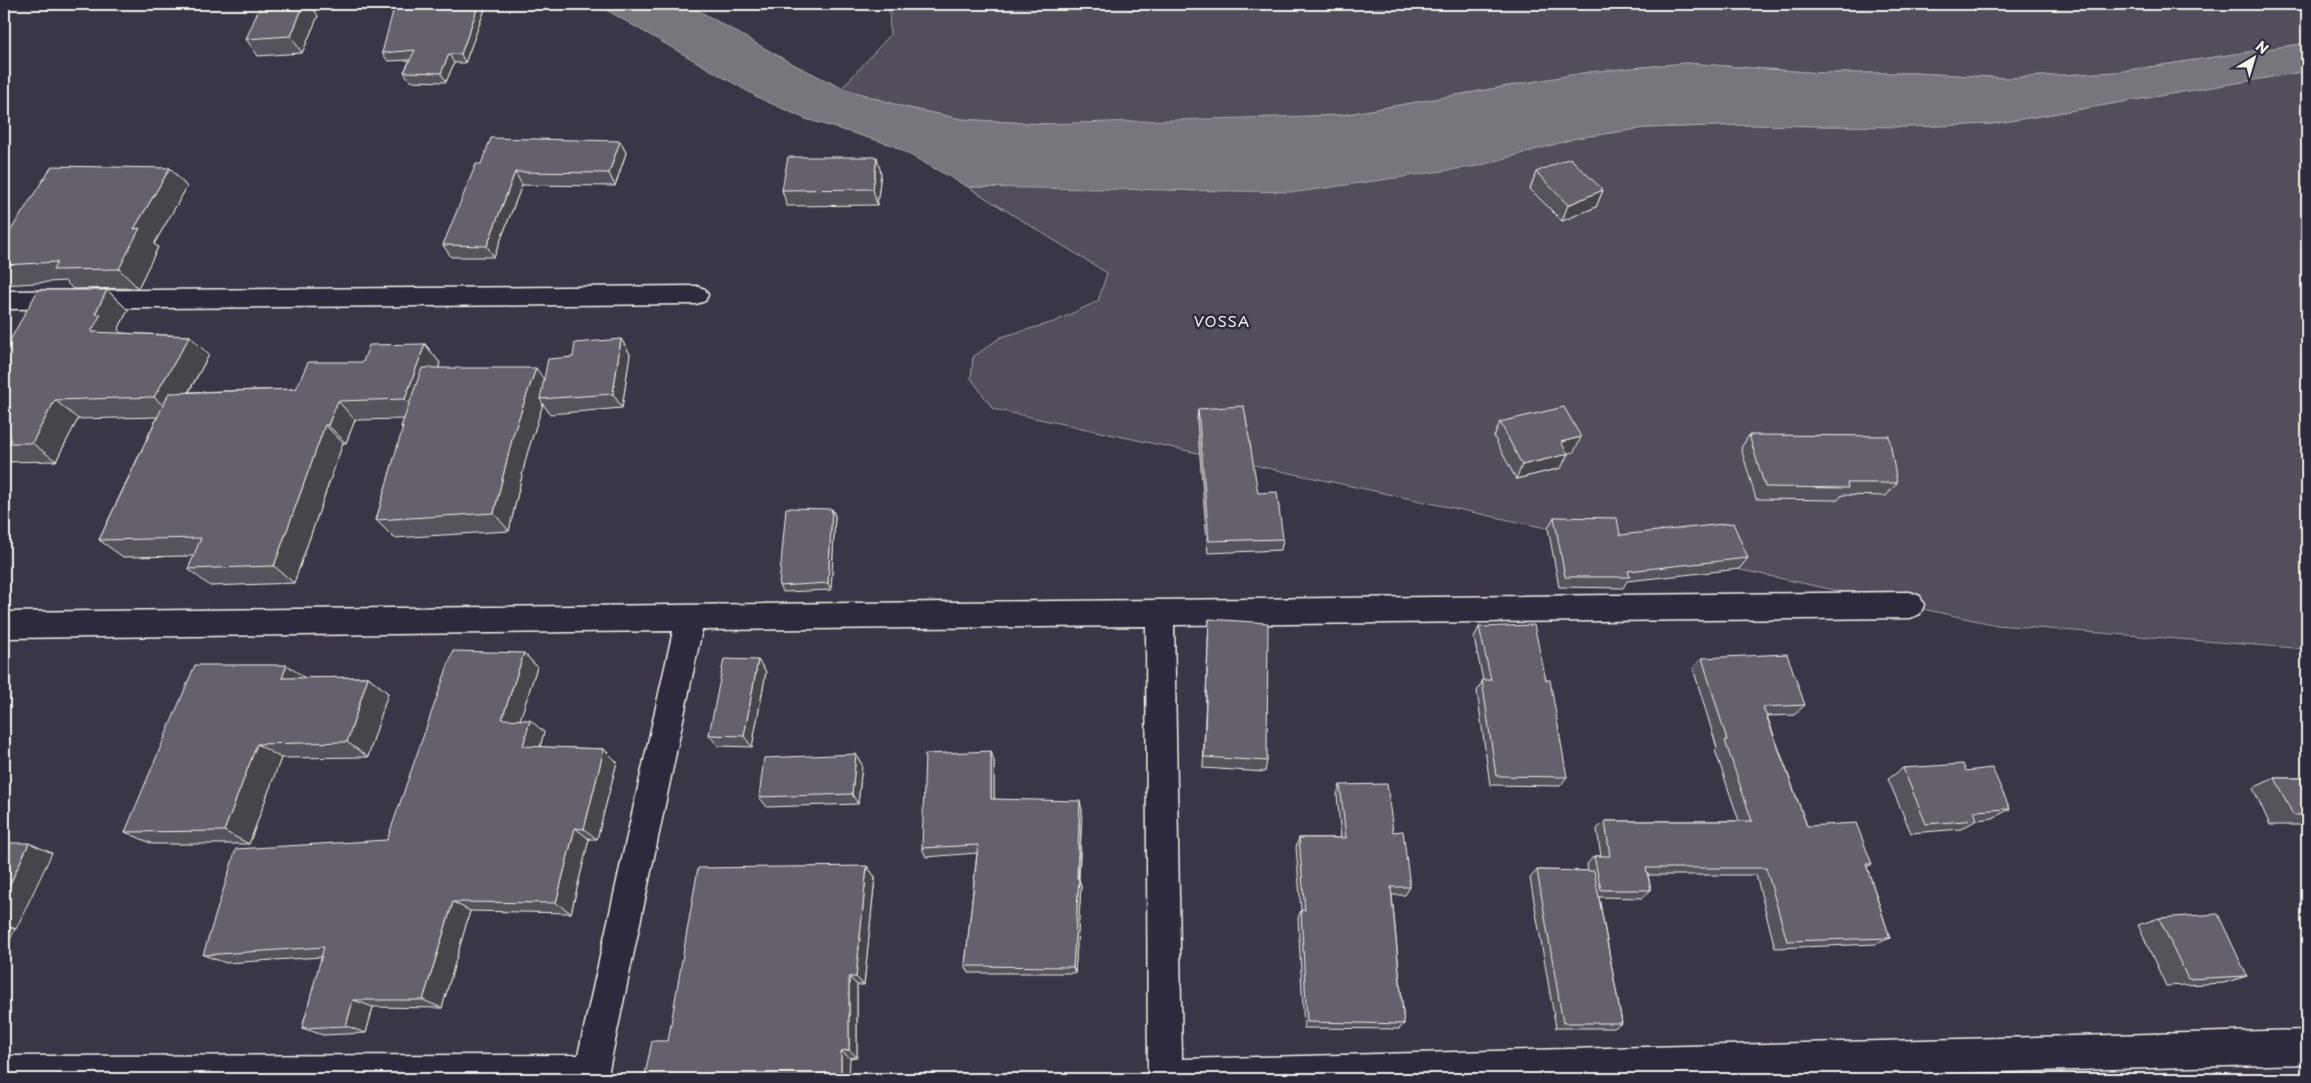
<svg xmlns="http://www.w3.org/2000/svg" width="2311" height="1083" viewBox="0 0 2311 1083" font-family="'Playpen Sans',sans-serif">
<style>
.green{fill:#534e5c;stroke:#a4a0a2}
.water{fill:#78747b;stroke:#aaa6a7}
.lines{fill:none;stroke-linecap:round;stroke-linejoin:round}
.minor-casing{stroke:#f4f1e8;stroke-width:3}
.minor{fill:#2f2a3d;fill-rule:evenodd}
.wall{fill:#57535d;stroke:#f4f1e8}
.shaded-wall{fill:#47444c;stroke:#f4f1e8}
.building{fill:#65616c;stroke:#f4f1e8}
.labels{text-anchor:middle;stroke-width:5;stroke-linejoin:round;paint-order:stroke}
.neighbourhood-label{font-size:15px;letter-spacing:1px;fill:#f4f1e8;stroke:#2f2a3d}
</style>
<rect width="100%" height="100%" fill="#3b3647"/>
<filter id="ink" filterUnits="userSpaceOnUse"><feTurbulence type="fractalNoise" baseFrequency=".02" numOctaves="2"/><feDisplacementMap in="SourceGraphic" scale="10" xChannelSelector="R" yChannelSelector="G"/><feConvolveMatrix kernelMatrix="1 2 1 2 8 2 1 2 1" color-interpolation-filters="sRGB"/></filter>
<g filter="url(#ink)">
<!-- green -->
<g class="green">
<path d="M889,4H2307V43L2116,72L2008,78L1916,73H1820L1686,63L1589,72L1342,115L1124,123L1042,124L961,119L904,107L842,88L890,35Z"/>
<path d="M2307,71V649L1997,625L993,409L971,378L973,357L1001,337L1054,322L1098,301L1107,273L968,187H1110L1195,191L1645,128L1748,125L1908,127L1992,124Z"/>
</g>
<!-- water -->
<path class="water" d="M596,4H687L789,62L842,88L904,107L961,119L1042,124L1342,115L1589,72L1686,63L1820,73H1916L2008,78L2116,72L2307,43V71L1992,124L1908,127L1748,125L1645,128L1577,138L1478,166L1298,192L968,187L892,145L806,119L761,99Z"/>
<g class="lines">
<defs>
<g id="minor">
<path d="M696,286L705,289L708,295L705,301L696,304L4,309V291Z"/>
<path d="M1910,592L1920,596L1924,605L1920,614L1910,618L1174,625L1182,1059L2307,1030V1064L1733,1079H1148L1146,626L702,630L607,1079H4V1056L578,1055L673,631L4,638V612Z"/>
</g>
</defs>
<!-- minor casing -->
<use href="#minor" class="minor-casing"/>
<!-- minor -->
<use href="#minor" class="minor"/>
</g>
<!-- wall -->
<g class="wall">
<path d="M485,9L465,63H454L446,82L410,81L404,72L410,60L388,61L382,53Z"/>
<path d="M318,16L302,53L258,56L246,39Z"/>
<path d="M620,141L626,153L615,186L522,185L494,257H451L443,245L481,164Z"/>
<path d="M170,168L187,187L154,244L158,247L138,288L73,289L65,281L4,285V233H9Z"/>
<path d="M1536,172L1603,190L1596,207L1562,221L1530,189Z"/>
<path d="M881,173L877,205L787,206L782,190Z"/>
<path d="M107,290L128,310L118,330L121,333L190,336L209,355L189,392L296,389L363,362L425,344L440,363L438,368L544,379L573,357L621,339L630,354L622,408L550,414L543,404L527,454L509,531L394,538L376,520L403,429L401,427L404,419L355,420L346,443H343L294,583L210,586L188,569L194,556L123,557L99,540L157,417L78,419L56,461L4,462V351Z"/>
<path d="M1198,409L1258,493L1283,539L1281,550L1208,553L1197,421Z"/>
<path d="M1500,422L1574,452L1568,453L1561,468L1516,479L1494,437Z"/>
<path d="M1749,435L1897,483L1886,496L1842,495L1838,500L1756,499L1741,448Z"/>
<path d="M832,509L835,516L831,590L783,592L779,586Z"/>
<path d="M1554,517L1620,535L1748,558L1739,569L1627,581L1623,588L1559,587L1548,528Z"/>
<path d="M1209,619L1267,761L1265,772L1203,768Z"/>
<path d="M1479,627L1567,777L1560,786L1490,785L1477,691L1483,680L1474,638Z"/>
<path d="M524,653L537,667L520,719L544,732L540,747L604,749L617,762L597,839H589L571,913L470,911L442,1008L373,1007L366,1033L323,1035L302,1028L322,957L226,963L203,955L387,840Z"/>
<path d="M1702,658L1805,705L1794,715L1767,716L1807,826L1872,864L1867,867L1890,938L1876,944L1775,948L1756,875H1648L1651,890L1642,898L1599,897L1622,1023L1614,1028H1556L1530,878L1537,870L1588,871L1587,864L1594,856H1601L1597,829L1605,821H1739L1715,750L1717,748L1693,668Z"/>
<path d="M758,660L766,672L752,747L718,746L709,735Z"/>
<path d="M368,677L388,693L368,757L281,758L249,844H153L125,832L305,678Z"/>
<path d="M856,754L862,765L858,804L767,807L759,797Z"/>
<path d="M994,761V799L1082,810L1079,879L1081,887L1075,973H969L965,966L977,853L926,857L922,848Z"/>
<path d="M1903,768L1966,771L2010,809L1993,818L1977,820L1961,829L1911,833L1888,779Z"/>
<path d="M2275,778H2307V825H2270L2253,788Z"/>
<path d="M1340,785L1393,832L1410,887L1405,895H1392L1404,1024L1399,1029L1304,1028L1298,918L1301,910L1296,847L1299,838H1341L1337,795Z"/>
<path d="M867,866L875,877L864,985H857V1057L850,1058L668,1041Z"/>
<path d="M2159,918L2247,976L2224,983L2166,986L2138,925Z"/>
</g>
<!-- shaded-wall -->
<g class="shaded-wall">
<path d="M304,4H310L318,16L302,53L291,36Z"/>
<path d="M479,4H483L485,9L465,63L461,54Z"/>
<path d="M449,54L454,63L446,82L441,73Z"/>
<path d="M620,141L626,153L615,186L609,173Z"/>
<path d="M877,157L881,173L877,205L873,189Z"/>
<path d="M170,168L187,187L154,244L158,247L138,288L119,269L134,229Z"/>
<path d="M515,172L522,185L494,257L487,246Z"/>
<path d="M1603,190L1596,207L1562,221L1568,205Z"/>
<path d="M107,290L128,310L118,330L122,334L91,332L95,314Z"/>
<path d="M190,336L209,355L175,416L154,397Z"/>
<path d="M621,339L630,354L622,408L613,394Z"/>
<path d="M425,344L440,363L421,418L405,399Z"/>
<path d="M536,368L549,387L540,399L543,404L527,454L509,531L494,513L513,435Z"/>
<path d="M55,400L78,419L56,461L32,443Z"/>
<path d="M338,401L355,420L346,443L328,425Z"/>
<path d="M325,425L343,443L294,583L274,566Z"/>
<path d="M1581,437L1574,452L1554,456L1561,442Z"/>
<path d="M1568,454L1561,468L1516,479L1522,465Z"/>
<path d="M832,509L835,516L831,590L828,583Z"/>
<path d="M524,653L537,667L516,732L502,719Z"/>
<path d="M758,660L766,672L752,747L744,736Z"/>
<path d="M287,665L309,681L282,678Z"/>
<path d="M368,677L388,693L368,757L347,742Z"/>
<path d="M530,720L544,732L537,759L523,746Z"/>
<path d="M257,744L281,758L249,844L224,831Z"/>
<path d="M604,749L617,762L597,839L584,829Z"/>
<path d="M991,751L994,761V809L991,799Z"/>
<path d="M856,754L862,765L858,804L852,794Z"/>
<path d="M1080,801L1082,810L1078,886L1077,878Z"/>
<path d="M575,828L589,839L571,913L556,903Z"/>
<path d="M29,843L52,853L16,929L4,925V897Z"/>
<path d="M867,866L875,877L864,985L856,977Z"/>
<path d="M1079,879L1081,887L1075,973L1073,967Z"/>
<path d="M453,902L470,911L442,1008L423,1000Z"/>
<path d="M4,926L15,929L4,952Z"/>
<path d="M849,977L857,985V1057L849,1050Z"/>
<path d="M353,1000L373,1007L366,1033L346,1026Z"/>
<path d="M841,1051L850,1058L849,1079H841Z"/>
</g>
<!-- building -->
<g class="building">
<path d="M261,4H304L291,36L246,39Z"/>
<path d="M395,4H479L461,54H449L441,73L404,72L415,50L382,53Z"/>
<path d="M491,138L620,141L609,173L515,172L487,246L443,245L476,164H481Z"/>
<path d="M788,157H877L873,189L782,190Z"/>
<path d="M1570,158L1603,190L1568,205L1536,172Z"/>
<path d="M52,166L170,168L134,229L140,228L119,269L53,270L57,262L4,265V233H9Z"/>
<path d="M38,290H107L95,314H101L91,332L190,336L154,397L55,400L32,443H4V351Z"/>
<path d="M621,339L613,394L540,399L548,359L573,357L575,343Z"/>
<path d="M425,344L405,399L338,401L328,425H325L274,566L188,569L201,538L99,540L169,393L296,389L308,362H363L369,345Z"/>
<path d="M422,368H536L513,435L494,513L376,520L403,427H401Z"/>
<path d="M1244,406L1258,493L1277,492L1283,539L1209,541L1198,409Z"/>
<path d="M1564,407L1581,437L1561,442L1568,454L1522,465L1500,422Z"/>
<path d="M1749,435L1889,436L1897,483H1847L1848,488L1765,487Z"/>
<path d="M786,508L832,509L828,583L779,586Z"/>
<path d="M1554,517L1617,518L1620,535L1733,523L1748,558L1628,571L1630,577H1565Z"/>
<path d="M1209,619L1268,623L1267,761L1204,757Z"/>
<path d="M1534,625L1546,680H1550L1567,777L1496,776L1482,680H1491L1479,627Z"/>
<path d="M453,651L524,653L502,719L530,720L523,746L604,749L584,829L575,828L556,903L453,902L423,1000H353L346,1026L302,1028L324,947L203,955L236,849L387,840Z"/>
<path d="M1787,654L1805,705L1763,707L1807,826L1856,823L1872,864H1866L1890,938L1787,941L1766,868H1646L1651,890H1601L1594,856H1610L1605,821H1752L1725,741L1727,740L1702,658Z"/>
<path d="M724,659L758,660L744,736L709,735Z"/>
<path d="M195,665H287L282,678L368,677L347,742L257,744L224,831L125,832Z"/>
<path d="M991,751V799L1080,801L1077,878L1079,879L1073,967L965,966L978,845L922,848L925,754Z"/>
<path d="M856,754L852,794L759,797L764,758Z"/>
<path d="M1963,764L1966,771L1992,768L2010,809L1974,811L1977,820L1926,824L1903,768Z"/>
<path d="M2275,778H2307V815H2293Z"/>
<path d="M1387,784L1393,832L1403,831L1410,887H1391L1404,1024L1307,1022L1301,910H1305L1299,838H1346L1340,785Z"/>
<path d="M4,843H29L4,897Z"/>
<path d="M867,866L856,977H849V1050L841,1051V1079H644L652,1041H668L698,868Z"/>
<path d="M1537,870L1594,871L1622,1023H1563Z"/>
<path d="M2218,914L2247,976L2188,979L2159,918Z"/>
</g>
</g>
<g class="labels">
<!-- neighbourhood labels -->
<g class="neighbourhood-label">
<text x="1222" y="327">VOSSA</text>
</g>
</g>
<!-- margin -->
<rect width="2311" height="1083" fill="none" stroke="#2f2a3d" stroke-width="20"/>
<rect x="10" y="10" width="2291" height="1063" fill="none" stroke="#f4f1e8" stroke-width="2" filter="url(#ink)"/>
<!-- north arrow -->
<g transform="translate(2254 58) rotate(38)" stroke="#2f2a3d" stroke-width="4" paint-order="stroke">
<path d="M0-4L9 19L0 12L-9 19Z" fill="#f4f1e8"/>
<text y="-8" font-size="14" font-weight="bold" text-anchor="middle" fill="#f4f1e8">N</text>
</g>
</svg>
